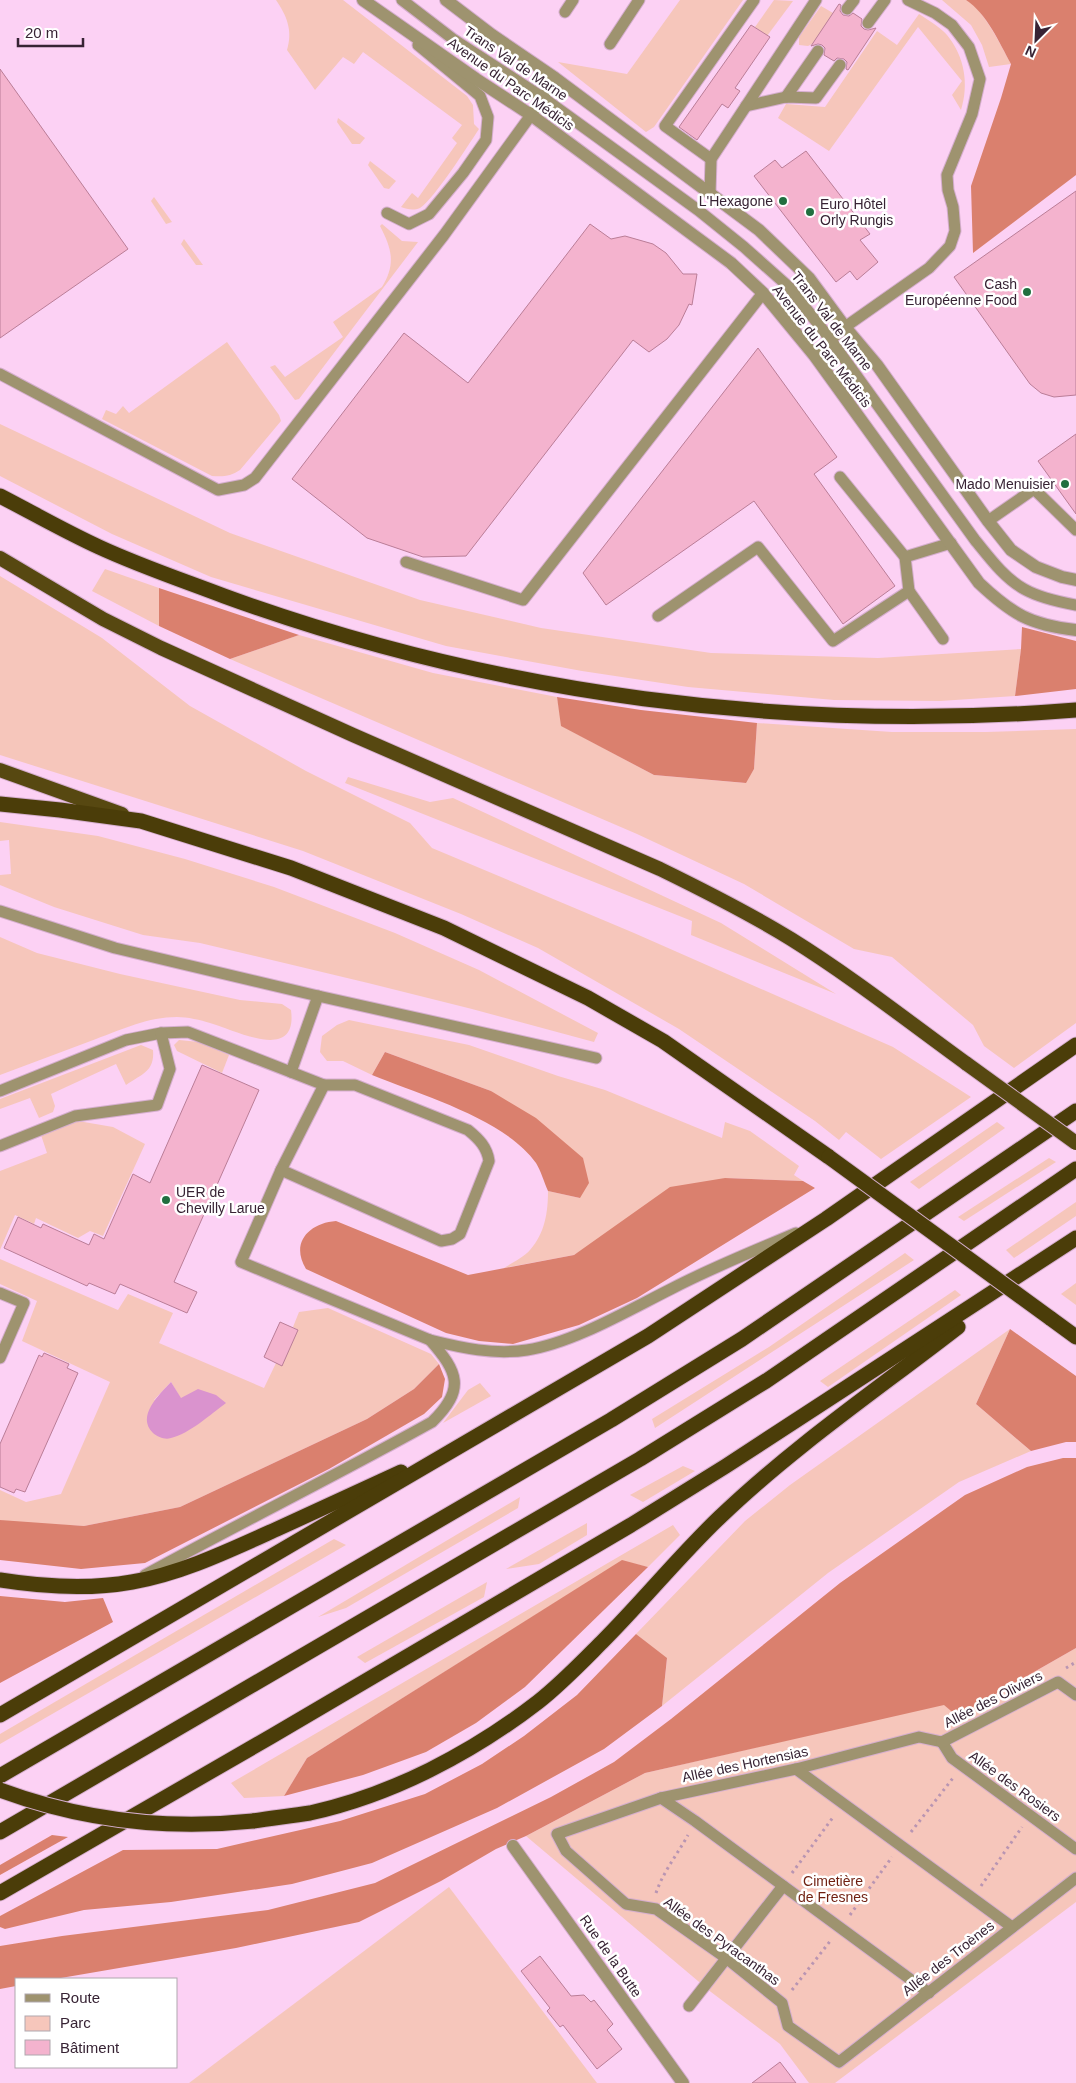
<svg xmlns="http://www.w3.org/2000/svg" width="1076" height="2083" viewBox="0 0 1076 2083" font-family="Arial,sans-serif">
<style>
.green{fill:#f6c6bb;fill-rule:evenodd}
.forest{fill:#da806e}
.water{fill:#da93ce}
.building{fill:#f4b3ce;stroke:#ba7d97}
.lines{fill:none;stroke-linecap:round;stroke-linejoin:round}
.service-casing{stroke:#d5aece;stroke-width:13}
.minor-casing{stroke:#d5aece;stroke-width:14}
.tertiary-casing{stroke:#d5aece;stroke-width:14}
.trunk-casing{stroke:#d5aece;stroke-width:16}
.motorway-casing{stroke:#d5aece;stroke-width:17}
.path{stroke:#b995b2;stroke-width:3;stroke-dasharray:2.5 4;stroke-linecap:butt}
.service{stroke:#9e936f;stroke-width:11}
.minor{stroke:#9e936f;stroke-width:12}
.tertiary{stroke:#9e936f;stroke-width:12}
.trunk{stroke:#574811;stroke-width:14}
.motorway{stroke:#4b3d09;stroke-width:15}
.trunk-bridge-casing{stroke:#d5aece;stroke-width:16;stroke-linecap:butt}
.motorway-bridge-casing{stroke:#d5aece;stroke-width:17;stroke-linecap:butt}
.trunk-bridge{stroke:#574811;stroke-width:14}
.motorway-bridge{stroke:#4b3d09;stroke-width:15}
.poi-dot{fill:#206f3f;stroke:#fff;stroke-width:2}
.labels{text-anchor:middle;stroke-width:5;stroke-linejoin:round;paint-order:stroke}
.street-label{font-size:14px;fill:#372334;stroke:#fff}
.poi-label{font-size:14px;fill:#372334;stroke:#fff;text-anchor:end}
.park-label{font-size:14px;fill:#6f1f10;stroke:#fff}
</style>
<rect width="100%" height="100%" fill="#fcd1f4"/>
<!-- green -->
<g class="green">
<path d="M276,0H343L467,96L473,105L474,124L479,129C467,147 435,198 420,208C413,211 407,209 401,207L412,193L418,198L457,143L452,138L462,125L363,52L354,64L343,57L315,90L287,50C293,31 287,16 276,0Z"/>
<path d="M680,0H743L654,127L646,132L558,62L627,74Z"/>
<path d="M774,0L793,1L767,36L755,27Z"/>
<path d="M942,0C949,0 960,0 966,0C981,5 1003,49 1011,64L989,67L982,45L971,25Z"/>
<path d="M821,6L833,13L814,43L808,46L799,45V37Z"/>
<path d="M919,14C928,20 940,27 947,35C965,57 969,85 961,110L952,95L962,81L918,27L829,151L778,118L786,104L825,107L877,31L897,45Z"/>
<path d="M338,118L365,138L360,144H352L337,122Z"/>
<path d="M370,161L396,181L389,189L384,188L368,165Z"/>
<path d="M154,197L172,222L166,224L151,201Z"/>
<path d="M382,224L402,241L418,242L299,399L295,400L270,367L275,365L285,377L343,337L333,322L382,287C396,264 392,249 380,226Z"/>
<path d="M184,239L203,265H196L181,244Z"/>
<path d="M227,342L279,415L281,421L240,470C231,476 224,477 212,476L102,419L106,410L116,414L123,406L129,413Z"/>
<path d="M0,424L230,533L420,600L541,628L711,653L878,658L1021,649L1015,696L940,701L834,700L688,687L582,671L446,646L211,577L112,534L0,476Z"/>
<path d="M105,569L159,588V626L92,591Z"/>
<path d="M0,576L102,638L190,706L306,771L410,823L432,848L634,933L893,1047L971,1097L881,1159L846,1132L839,1140L815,1121L679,1029L538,948L461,914L303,851L0,755Z"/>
<path d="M299,635L433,673L557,697L562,726L654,775L745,783L754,769L757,723L892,732H986L1076,729V1023L1014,1068L984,1046L973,1025L892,957L854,949L744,884L637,834L230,659Z"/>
<path d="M348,777L430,802L453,798L721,923L836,994L691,935L692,921L345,783Z"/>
<path d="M0,822L98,836L185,859L274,887L395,933L479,970L598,1033L594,1042L472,1009L368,983L200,943L143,935L54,907L0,885V875L11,874L9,840L0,841Z"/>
<path d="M0,937L37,953L120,974L240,1000L282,1004L291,1010C298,1063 237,1031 210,1023C201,1020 187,1017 177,1017C148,1017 123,1029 96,1039C64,1051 32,1063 0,1075Z"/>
<path d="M349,1020L469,1045L558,1076L605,1090L722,1138L725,1122L750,1131L799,1166L794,1175L803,1181L725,1178L596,1241L574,1255L504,1268C512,1263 524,1257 530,1250C545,1233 548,1212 548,1191L580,1198L491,1091L385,1052L372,1075L343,1061H327L320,1052L322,1036L337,1025Z"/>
<path d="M179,1040L199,1042L229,1055L222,1073L177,1051L174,1045Z"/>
<path d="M141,1045L153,1050C155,1071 142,1074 126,1085L116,1064L51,1094L55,1106L53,1112L39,1118L30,1098L0,1109V1099Z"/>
<path d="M78,1121L113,1127L145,1144L103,1236L90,1231L78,1238L36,1218L34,1224L15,1215L0,1250V1171L47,1153L41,1135Z"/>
<path d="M997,1122L1005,1128L919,1189L910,1182Z"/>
<path d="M1049,1158L1056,1162L964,1221L958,1217Z"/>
<path d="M1076,1202V1216L1014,1258L1006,1250Z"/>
<path d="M905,1253L914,1260L655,1428L652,1419L769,1347Z"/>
<path d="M0,1259L118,1310L128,1294L173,1313L159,1343L264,1388L276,1363L298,1330L293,1327L299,1312L328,1308L431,1354L439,1364L414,1389L367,1419L180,1507L84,1526L7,1522L0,1520V1490L26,1502L61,1494L110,1382L22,1341L37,1301L0,1284ZM171,1382L181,1399L154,1400Z"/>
<path d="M1076,1283V1305L1061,1294Z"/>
<path d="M955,1290L961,1295L828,1387L820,1381Z"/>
<path d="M1010,1329L976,1404L1031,1451L959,1482L828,1573L662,1706L667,1659L636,1634L745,1521L790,1485Z"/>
<path d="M480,1383L491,1396L443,1423L468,1390Z"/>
<path d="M683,1466L695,1471L643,1502L630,1495Z"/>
<path d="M520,1497L518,1508L346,1608L318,1617Z"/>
<path d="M587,1523V1535L539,1564L506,1569Z"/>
<path d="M673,1525L680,1535L648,1567L622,1561L307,1758L284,1796L244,1798L231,1783Z"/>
<path d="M334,1539L346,1545L0,1744V1734Z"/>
<path d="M487,1582L484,1597L365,1663L357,1657Z"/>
<path d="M1076,1648V1902L835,2083H809L780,2044L711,1992L526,1836L645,1773L944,1704L957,1716Z"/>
<path d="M449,1887L597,2083H189Z"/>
</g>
<!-- forest -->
<g class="forest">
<path d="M966,0H1076V175L973,253L971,186L1001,98L1011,64C999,42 987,14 966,0Z"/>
<path d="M159,588L299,635L230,659L159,626Z"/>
<path d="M1022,627L1076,641V689L1015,696L1021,649Z"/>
<path d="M557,697L641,710L757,723L754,769L746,783L654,775L561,726Z"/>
<path d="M385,1052L491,1091L536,1118L583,1158L589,1183L580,1198L548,1191C544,1182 541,1171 536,1163C505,1119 421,1095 372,1075Z"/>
<path d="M725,1178L803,1181L815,1188L637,1298L579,1325L513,1344L479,1341L446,1333L306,1269C290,1243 309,1223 336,1221L468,1275L574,1255L670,1187Z"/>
<path d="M1010,1329L1076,1376V1442H1066L1031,1451L976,1404Z"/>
<path d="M439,1364L445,1379L442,1397L424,1414L329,1469L145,1563L81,1569L0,1560V1520L84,1526L180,1507L367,1419L414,1389Z"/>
<path d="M1063,1458H1076V1648L957,1716L944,1705L645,1773L526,1836L496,1849L441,1881L359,1922L236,1948L55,1979H16V1986L0,1989V1946L62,1936L268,1910L375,1883L551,1797L614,1762L671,1719L840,1583L965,1495L1027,1467Z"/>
<path d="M622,1560L648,1567L525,1687L476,1723L426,1752L363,1775L284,1796L307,1758Z"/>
<path d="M0,1596L65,1602L103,1598L113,1622L0,1683Z"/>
<path d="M636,1634L667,1658L662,1706L604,1749L497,1808L372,1863L292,1884L171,1902L84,1910L5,1929L0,1927V1916L123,1850L217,1849L340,1821L425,1794L482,1764L524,1736L577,1695Z"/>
<path d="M52,1835L68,1837L0,1875V1865Z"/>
</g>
<!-- water -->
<path class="water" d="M171,1382L181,1398L198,1389L216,1395L226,1403C211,1414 189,1434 171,1438C165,1440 158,1437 153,1433C136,1416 159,1395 171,1382Z"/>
<!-- building -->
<g class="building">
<path d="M839,4L841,5L840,11L843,15L849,16L853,13L862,19L861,26L864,29L868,30L876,28L848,70L846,69L847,62L844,59L837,58L834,61L824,55L825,48L822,45L818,44L811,46Z"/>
<path d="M751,25L770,37L735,88L740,91L728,108L722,104L697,140L679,127Z"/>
<path d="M0,69L128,249L0,338Z"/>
<path d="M806,151L870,234L860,240L878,262L857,280L850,271L836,282L754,176L775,160L782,168Z"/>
<path d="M1076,191V395L1054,397L1041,393L1030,384L954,277Z"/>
<path d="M590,224L611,239L625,236L653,244L666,253L683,274H697L692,305L689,304L679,325L667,339L649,352L633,340L466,556L423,557L367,538L292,479L404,333L468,383Z"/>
<path d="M758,348L837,457L814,474L895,586L843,624L754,501L606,605L583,573Z"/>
<path d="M1076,434V514L1038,461Z"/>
<path d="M202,1065L259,1090L174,1282L197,1292L187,1313L120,1284L115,1294L89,1283L87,1286L4,1248L18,1217L41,1228L43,1224L89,1245L94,1234L104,1239L133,1174L150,1183Z"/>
<path d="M280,1322L298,1330L282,1366L264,1357Z"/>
<path d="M44,1353L69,1364L67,1368L78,1373L25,1492L16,1489L14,1493L0,1487V1444L39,1355L42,1357Z"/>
<path d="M540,1956L571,1996L584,1995L591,2002L594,2000L613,2024L607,2030L622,2049L597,2069L563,2025L560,2027L547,2011L550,2008L521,1971Z"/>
<path d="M780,2062L796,2083H752Z"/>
</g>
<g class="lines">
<defs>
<g id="service">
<path d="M402,0L453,39L542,97L698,210L744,247L789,287L830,339L975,540C989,557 1004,578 1024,589C1040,598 1059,602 1076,605"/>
<path d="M847,9L854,0"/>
<path d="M565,12L573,0"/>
<path d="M868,23L885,0"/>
<path d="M610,44L639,0"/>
<path d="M786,97L818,51"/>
<path d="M746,106L786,97L816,98L840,65"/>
<path d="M711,159L665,126L754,0"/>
<path d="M710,194L711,159L816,0"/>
<path d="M387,213L409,224L429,214L463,173L486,140L488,117L480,96L418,45"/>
<path d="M814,355L845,327L929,268L950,246L955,231L953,207L948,190L947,175L972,114L980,79L969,47L952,25L935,13L908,0"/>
<path d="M0,374L218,490L244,485L255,478L444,235L531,115L555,78"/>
<path d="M840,477L905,557"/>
<path d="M988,521L1034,489L1076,530"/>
<path d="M406,562L523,600L763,293"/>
<path d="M909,591L943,639"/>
<path d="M658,616L758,547L833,641L909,591L905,557L951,543"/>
<path d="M0,911L115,948L318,996L596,1058"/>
<path d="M291,1072L318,996"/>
<path d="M0,1091L126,1040L161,1033L188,1032L324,1085L281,1170L241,1262L430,1340C462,1348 494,1355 527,1350C573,1343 629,1310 671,1289C711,1268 754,1251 796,1233"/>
<path d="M0,1146L75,1116L157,1105L170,1069L161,1033"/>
<path d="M281,1170L441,1241L452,1239L460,1234L489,1161C487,1147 479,1139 468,1130L355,1085H324"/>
<path d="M0,1293L24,1303L0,1358"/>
<path d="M145,1575C240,1523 337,1475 432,1422C466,1389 458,1372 430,1340"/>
<path d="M942,1742L919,1737L796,1769L661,1798L557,1834L566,1851L626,1904L656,1909L726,1958L782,2003L788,2026L839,2062L1076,1878"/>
<path d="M942,1742L952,1758L1076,1849"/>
<path d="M942,1742L1058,1682L1076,1695"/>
<path d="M796,1769L1012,1927"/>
<path d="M661,1798L695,1821L929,1993"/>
<path d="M689,2006L783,1886"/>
</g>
<path id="minor" d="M513,1846L683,2083"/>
<g id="tertiary">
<path d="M363,0L476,79L531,115L731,263L763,293L814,355L979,583C1012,614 1030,625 1076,630"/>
<path d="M446,0L492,35L555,78L759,230L809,278L845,327L877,365L988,521L1011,550L1036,567L1062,577L1076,580"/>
</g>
<g id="trunk">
<path d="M0,558L103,619L161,648L353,735L660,869C705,891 749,913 791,939C852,977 909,1022 967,1064"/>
<path d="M0,770L122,814"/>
</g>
<g id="motorway">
<path d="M0,496C33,513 66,532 99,547C140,566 182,580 224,596C495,695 789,733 1076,710"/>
<path d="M0,804L60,810L141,821L291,868L444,928L588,998L663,1041L829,1157"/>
<path d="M1050,1318L1076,1337"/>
<path d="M0,1580C44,1587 88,1590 132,1582C183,1573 230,1550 277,1529C318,1510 359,1491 401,1472"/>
<path d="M0,1715L648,1336L826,1219L1076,1045"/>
<path d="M0,1776L611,1420L742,1339L1076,1111"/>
<path d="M253,1821C272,1818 291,1816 310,1813C392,1795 472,1753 538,1702C561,1684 582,1662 602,1642C643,1601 679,1556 720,1517C793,1447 878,1389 958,1327"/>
<path d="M0,1832L640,1459L766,1381L1076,1169"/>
<path d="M0,1893L272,1736L631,1525L726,1466L1076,1238"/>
</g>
</defs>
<!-- service casing -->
<use href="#service" class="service-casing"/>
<!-- minor casing -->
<use href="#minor" class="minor-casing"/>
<!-- tertiary casing -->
<use href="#tertiary" class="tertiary-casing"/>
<!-- trunk casing -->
<use href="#trunk" class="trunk-casing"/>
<!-- motorway casing -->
<use href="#motorway" class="motorway-casing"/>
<!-- path -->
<g class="path">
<path d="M1066,1668L1076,1662"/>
<path d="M911,1832L953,1778"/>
<path d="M792,1873L834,1816"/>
<path d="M981,1886L1022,1827"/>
<path d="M656,1893C663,1872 677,1855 688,1835"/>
<path d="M850,1915L892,1857"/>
<path d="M792,1990L831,1940"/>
</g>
<!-- service -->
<use href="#service" class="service"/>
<!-- minor -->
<use href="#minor" class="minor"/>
<!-- tertiary -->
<use href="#tertiary" class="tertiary"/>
<!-- trunk -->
<use href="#trunk" class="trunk"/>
<!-- motorway -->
<use href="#motorway" class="motorway"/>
<defs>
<path id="trunk-bridge" d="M967,1064L1076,1143"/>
<g id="motorway-bridge">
<path d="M829,1157L1050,1318"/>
<path d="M0,1790C81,1820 167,1830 253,1821"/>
</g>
</defs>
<!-- trunk-bridge casing -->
<use href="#trunk-bridge" class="trunk-bridge-casing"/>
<!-- motorway-bridge casing -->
<use href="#motorway-bridge" class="motorway-bridge-casing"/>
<!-- trunk-bridge -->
<use href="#trunk-bridge" class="trunk-bridge"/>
<!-- motorway-bridge -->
<use href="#motorway-bridge" class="motorway-bridge"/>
</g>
<!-- markers -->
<g class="poi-dot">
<circle cx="783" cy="201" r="5"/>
<circle cx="810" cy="212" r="5"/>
<circle cx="1027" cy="292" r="5"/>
<circle cx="1065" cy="484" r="5"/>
<circle cx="166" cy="1200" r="5"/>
</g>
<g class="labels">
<!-- street labels -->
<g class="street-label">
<text transform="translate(516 63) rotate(34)" y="5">Trans Val de Marne</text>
<text transform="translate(511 84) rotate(35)" y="5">Avenue du Parc Médicis</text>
<text transform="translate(832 321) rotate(52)" y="5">Trans Val de Marne</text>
<text transform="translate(822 346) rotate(52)" y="5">Avenue du Parc Médicis</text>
<text transform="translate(993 1699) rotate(-27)" y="5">Allée des Oliviers</text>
<text transform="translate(745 1764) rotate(-12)" y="5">Allée des Hortensias</text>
<text transform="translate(1015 1786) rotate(36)" y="5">Allée des Rosiers</text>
<text transform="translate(722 1941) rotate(36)" y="5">Allée des Pyracanthas</text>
<text transform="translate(611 1956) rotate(55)" y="5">Rue de la Butte</text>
<text transform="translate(948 1958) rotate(-38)" y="5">Allée des Troènes</text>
</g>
<!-- poi labels -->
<g class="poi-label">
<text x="773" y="206">L'Hexagone</text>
<text x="820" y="209" text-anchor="start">Euro Hôtel<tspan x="820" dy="16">Orly Rungis</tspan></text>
<text x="1017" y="289">Cash<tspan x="1017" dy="16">Européenne Food</tspan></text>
<text x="1055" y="489">Mado Menuisier</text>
<text x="176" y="1197" text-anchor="start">UER de<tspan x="176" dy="16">Chevilly Larue</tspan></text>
</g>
<!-- park labels -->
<g class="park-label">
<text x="833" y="1886">Cimetière<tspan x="833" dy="16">de Fresnes</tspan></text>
</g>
</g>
<!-- legend -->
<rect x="15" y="1978" width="162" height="90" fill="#ffffff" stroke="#afa7ae"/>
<rect x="25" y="1994" width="25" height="8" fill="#9e936f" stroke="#afa7ae"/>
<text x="60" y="2003" font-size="15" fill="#372334">Route</text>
<rect x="25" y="2016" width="25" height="15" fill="#f6c6bb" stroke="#afa7ae"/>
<text x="60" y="2028" font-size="15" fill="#372334">Parc</text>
<rect x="25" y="2040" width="25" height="15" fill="#f4b3ce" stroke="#afa7ae"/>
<text x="60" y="2053" font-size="15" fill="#372334">Bâtiment</text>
<!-- north arrow -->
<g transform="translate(1036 40) rotate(204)" stroke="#ffffff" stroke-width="4" paint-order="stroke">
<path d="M0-4L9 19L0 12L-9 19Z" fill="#372334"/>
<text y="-8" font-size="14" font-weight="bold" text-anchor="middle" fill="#372334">N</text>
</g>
<!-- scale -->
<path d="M18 38v8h65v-8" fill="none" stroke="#372334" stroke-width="2.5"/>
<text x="25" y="38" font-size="15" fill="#372334" stroke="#ffffff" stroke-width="4" paint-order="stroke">20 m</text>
</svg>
